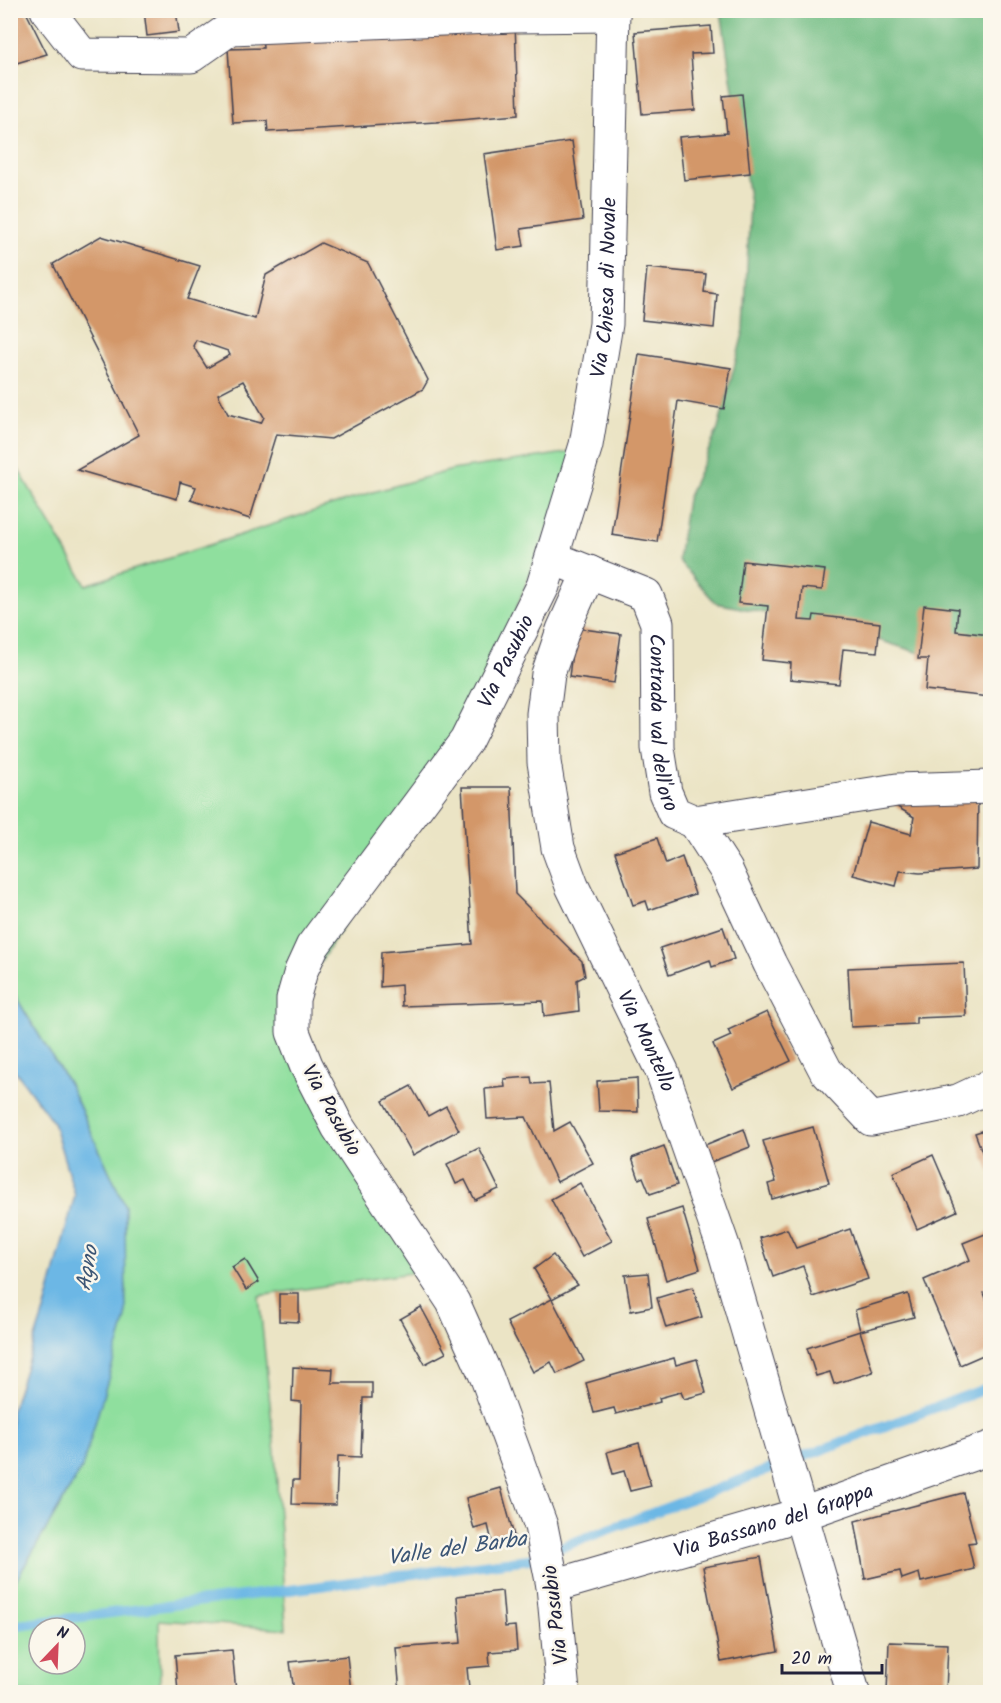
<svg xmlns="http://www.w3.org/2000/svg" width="1001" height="1703" viewBox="0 0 1001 1703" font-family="Kalam,sans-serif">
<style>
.green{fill:#8fdf9e;stroke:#58806c;stroke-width:1.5;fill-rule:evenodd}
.forest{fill:#73be85;stroke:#4a7060;stroke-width:1.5}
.water{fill:#6cb7e5;stroke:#476c90;stroke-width:1.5}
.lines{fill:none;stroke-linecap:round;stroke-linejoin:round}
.stream{stroke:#6cb7e5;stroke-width:10}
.building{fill:#d39769;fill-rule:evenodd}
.minor-casing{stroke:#403f50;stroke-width:35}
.major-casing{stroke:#403f50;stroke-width:35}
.minor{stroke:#fff;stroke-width:33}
.major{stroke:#fff;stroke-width:33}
.labels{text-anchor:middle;stroke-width:5;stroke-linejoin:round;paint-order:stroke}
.street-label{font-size:21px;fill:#22223b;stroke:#fbf7ec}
.water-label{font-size:22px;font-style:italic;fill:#3c5676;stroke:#fbf7ec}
</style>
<rect width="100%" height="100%" fill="#fbf7ec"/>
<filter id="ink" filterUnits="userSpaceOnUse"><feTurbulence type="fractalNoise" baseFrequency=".0167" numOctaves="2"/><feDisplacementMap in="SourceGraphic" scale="12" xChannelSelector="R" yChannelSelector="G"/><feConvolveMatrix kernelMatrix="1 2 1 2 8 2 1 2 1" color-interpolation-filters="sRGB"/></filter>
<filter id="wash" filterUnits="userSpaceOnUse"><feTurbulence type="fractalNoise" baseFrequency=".008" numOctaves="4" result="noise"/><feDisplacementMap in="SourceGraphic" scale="24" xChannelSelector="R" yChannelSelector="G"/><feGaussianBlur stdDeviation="1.35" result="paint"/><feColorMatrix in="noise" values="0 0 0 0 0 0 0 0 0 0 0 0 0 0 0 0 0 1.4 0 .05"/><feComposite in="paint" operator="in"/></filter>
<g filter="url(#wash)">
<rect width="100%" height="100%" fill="#ebe4c5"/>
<!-- green -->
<path class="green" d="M579,451L475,712L297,1000L324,1104L437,1269L259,1296L275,1453L286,1629L159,1620L160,1692H11V1589L82,1468L125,1206L70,1086L11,989L10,455L86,585L373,492L452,470ZM39,1628H75V1664H39Z"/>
<!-- forest -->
<path class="forest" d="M721,11H990V664L979,666L932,657L841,628L716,603L678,560L687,499L718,429L744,330L750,204Z"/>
<!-- water -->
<path class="water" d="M11,989L70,1086L125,1206L126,1318L82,1468L11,1589V1412L45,1308L75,1195L53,1122L11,1065Z"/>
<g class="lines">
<!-- stream -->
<path class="stream" d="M10,1626L529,1559L990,1387"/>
</g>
<g id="blocks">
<!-- building -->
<g class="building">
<path d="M10,10H25L47,54L10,65Z"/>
<path d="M144,10H176L179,32L147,36Z"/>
<path d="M515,21L518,115L436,122L268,132L267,121L233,123L228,49L263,48L262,36Z"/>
<path d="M711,26L713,53L691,54L695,110L642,114L635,32Z"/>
<path d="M742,94L750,173L684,180L679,137L727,133L723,96Z"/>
<path d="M572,141L583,220L521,229L524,246L497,250L484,154Z"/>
<path d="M101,236L200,266L187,299L255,319L266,275L321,243L368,263L428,380L423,389L331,439L276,434L250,519L191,500L196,487L180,482L177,499L77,470L139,435L53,264ZM196,340L228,351L230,355L207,368L193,346ZM243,381L264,417L261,423L228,414L218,394Z"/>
<path d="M647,268L706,274L704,292L717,294L714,328L642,320Z"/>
<path d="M639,354L731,368L724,409L678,401L657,542L612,535Z"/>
<path d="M743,561L825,570L822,590L802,588L799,620L813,621L814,615L880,623L877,652L843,649L839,684L790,679L791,663L762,660L768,606L738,603Z"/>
<path d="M924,605L958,609L956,631L990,635V697L925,690L928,659H918Z"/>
<path d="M575,628L621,634L614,683L569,677Z"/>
<path d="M462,787H511L515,894L582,961L585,976L577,980L579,1011L544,1016L543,1001L402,1006L401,985L380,987L381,952L472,944Z"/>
<path d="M884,799H978L977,869L920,873L900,871L896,886L853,875L868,822L911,834L914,817Z"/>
<path d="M657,838L666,864L682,857L695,894L649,910L646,901L633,905L615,852Z"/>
<path d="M723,927L734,959L712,967L710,960L669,975L660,948Z"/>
<path d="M964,963L966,1016L916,1018V1024L851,1027L848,968Z"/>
<path d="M767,1012L791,1061L733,1088L713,1044L731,1036L728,1030Z"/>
<path d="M531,1077L532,1084L549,1083L554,1131L570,1122L593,1163L557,1182L526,1117L487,1119L485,1089L505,1087L504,1079Z"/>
<path d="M637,1078L638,1112L599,1111L597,1081Z"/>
<path d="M411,1086L428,1116L446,1106L459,1130L413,1155L383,1101Z"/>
<path d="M813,1127L829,1183L772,1199L768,1184L776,1182L763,1141Z"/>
<path d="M990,1128V1173L975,1133Z"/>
<path d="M744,1129L750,1147L711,1162L705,1145Z"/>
<path d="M664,1146L677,1185L650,1194L643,1177L639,1179L632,1158Z"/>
<path d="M479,1148L499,1189L475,1200L465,1180L456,1184L447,1164Z"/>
<path d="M933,1155L957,1211L917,1229L893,1173Z"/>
<path d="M580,1183L612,1241L582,1257L551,1199Z"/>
<path d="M682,1208L700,1269L666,1280L648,1219Z"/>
<path d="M787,1229L796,1248L850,1229L868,1279L813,1297L803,1266L773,1277L760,1238Z"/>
<path d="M990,1232V1291L984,1293L990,1309V1352L960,1365L924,1280L970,1260L963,1243Z"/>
<path d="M553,1255L578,1285L552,1299L534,1269Z"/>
<path d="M245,1259L259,1282L246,1290L232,1267Z"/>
<path d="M648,1273L652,1307L631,1311L625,1275Z"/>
<path d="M693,1287L702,1317L666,1328L657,1298Z"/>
<path d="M279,1294H299V1322L279,1321Z"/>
<path d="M908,1294L914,1317L860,1331L855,1310Z"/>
<path d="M552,1299L584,1361L557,1374L551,1362L533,1372L507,1322Z"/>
<path d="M421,1307L446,1353L425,1364L400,1319Z"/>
<path d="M860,1331L873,1372L834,1384L830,1372L816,1376L807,1348Z"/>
<path d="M674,1358L676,1365L697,1359L706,1393L684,1399L681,1392L659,1398L660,1402L616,1414L614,1408L594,1413L586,1383Z"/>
<path d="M293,1367L333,1369L332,1383H372V1398H363L361,1457L338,1456L336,1505L292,1504L293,1480H299L301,1402L292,1401Z"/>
<path d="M639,1443L651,1486L630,1491L624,1471L613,1474L607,1452Z"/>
<path d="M501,1488L514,1536L492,1542L488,1525L474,1529L466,1498Z"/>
<path d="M963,1493L976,1542L968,1543L974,1569L921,1582L919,1573L902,1579L900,1571L865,1579L855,1521Z"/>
<path d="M761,1557L778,1651L721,1662L703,1567Z"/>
<path d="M502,1591L505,1627L515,1626L517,1650L489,1652L490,1666L467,1668L469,1688L400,1692L396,1648L461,1643L457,1596Z"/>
<path d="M889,1642L948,1644L946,1692H887Z"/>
<path d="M232,1650L236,1692H178L175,1655Z"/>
<path d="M347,1656L351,1692H294L290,1662Z"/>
</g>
</g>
</g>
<g filter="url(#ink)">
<use href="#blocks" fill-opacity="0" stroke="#403f50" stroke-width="1.5"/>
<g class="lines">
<defs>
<g id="minor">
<path d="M47,10L82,55L191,56L231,28L514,16L613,15"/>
<path id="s1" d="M568,564L646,595L657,623L658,748L665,792L674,813L695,822L897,790L990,787"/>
<path id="s2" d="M589,572L563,630L548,674L543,714L544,762L558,848L572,886L662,1071L724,1249L853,1692"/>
<path d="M695,822L726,870L770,964L826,1071L871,1119L958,1101L990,1086"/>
<path id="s3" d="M553,1586L802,1514L990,1448"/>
</g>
<g id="major">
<path id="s4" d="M563,1692L553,1586L541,1526L487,1378L453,1302L338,1127L306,1065L293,1032V999L301,971L312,947L466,741L543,586L586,445L606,324L613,10"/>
</g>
</defs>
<!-- minor casing -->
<use href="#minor" class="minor-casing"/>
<!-- major casing -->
<use href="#major" class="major-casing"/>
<!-- minor -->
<use href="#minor" class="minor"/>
<!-- major -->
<use href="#major" class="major"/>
</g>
</g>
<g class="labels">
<!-- street labels -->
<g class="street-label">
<text dy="7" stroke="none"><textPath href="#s4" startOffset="1548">Via Chiesa di Novale</textPath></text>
<text dy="7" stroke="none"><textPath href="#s4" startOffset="1158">Via Pasubio</textPath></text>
<text dy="7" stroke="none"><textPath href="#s1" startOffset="214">Contrada val dell'oro</textPath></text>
<text dy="7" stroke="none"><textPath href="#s2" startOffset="498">Via Montello</textPath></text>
<text transform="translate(332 1110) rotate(61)" y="7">Via Pasubio</text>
<text dy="7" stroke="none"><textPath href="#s3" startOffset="230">Via Bassano del Grappa</textPath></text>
<text transform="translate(555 1615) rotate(-97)" y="7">Via Pasubio</text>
</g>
<!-- water labels -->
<g class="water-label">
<text transform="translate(86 1268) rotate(-80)" y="8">Agno</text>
<text transform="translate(457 1547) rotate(-8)" y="8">Valle del Barba</text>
</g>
</g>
<!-- margin -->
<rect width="1001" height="1703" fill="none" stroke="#fbf7ec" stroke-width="36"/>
<!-- north arrow -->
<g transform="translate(57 1646) rotate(23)"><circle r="28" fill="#fbf7ec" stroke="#a4a2a5" stroke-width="1.5"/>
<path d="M0-4.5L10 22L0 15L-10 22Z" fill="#d1495b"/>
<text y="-9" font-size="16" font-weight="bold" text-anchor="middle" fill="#22223b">N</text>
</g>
<!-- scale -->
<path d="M782 1664v9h100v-9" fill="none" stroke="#22223b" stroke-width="3"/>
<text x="791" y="1664" font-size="18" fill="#22223b" stroke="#fbf7ec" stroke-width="4.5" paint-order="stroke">20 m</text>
</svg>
